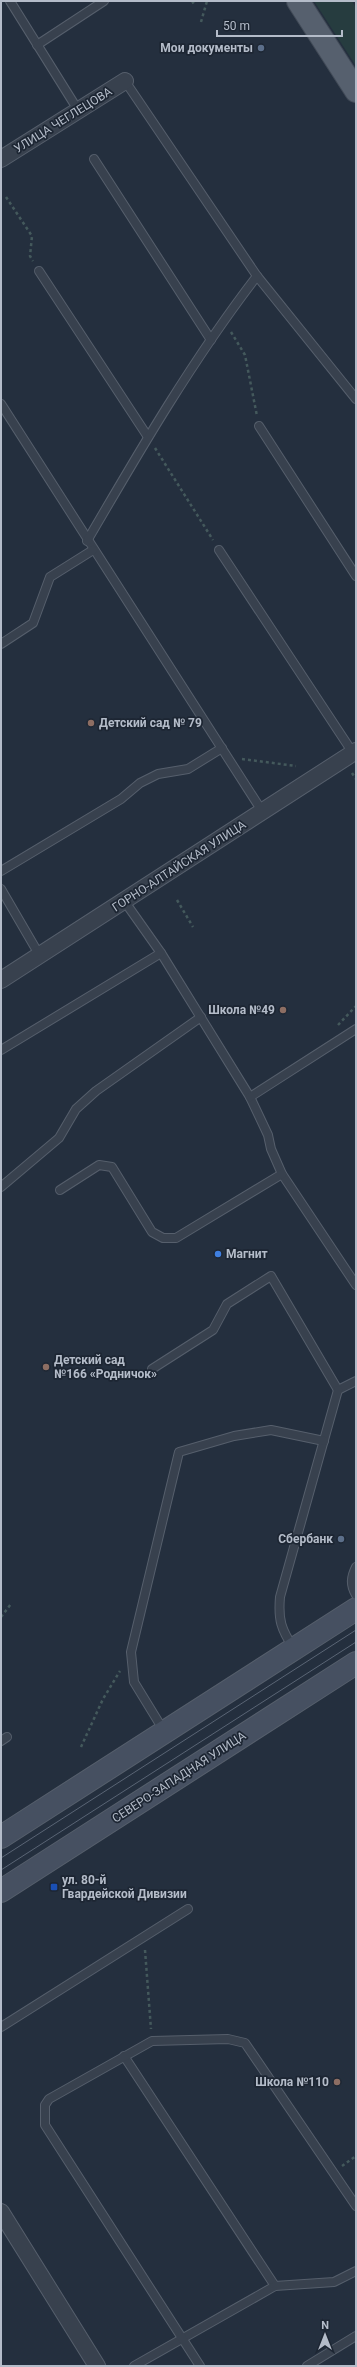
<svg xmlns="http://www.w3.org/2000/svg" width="357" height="2367" viewBox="0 0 357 2367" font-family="Roboto,sans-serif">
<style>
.green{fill:#263c3f}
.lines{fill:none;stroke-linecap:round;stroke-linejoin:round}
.lane-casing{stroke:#565f6c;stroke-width:10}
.street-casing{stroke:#565f6c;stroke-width:18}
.secondary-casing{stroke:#565f6c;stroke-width:24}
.primary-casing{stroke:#414a57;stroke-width:24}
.path{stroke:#44595c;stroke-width:2.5;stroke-dasharray:3 3;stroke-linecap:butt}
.lane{stroke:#38414e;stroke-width:8}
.street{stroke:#38414e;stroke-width:16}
.secondary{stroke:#465061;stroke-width:22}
.primary{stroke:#56606e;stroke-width:22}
.tram{stroke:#5a6575;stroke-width:1}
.service-dot{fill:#5c6f8a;stroke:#1d2633;stroke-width:1.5}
.education-dot{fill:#8d6e63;stroke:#1d2633;stroke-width:1.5}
.shop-dot{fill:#3f7fe0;stroke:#1d2633;stroke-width:1.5}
.transit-dot{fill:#1a4fb4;stroke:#1d2633;stroke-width:1.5}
.labels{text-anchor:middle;stroke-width:3.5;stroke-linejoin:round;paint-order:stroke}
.poi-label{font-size:12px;font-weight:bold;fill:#b4bcc9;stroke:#1d2633;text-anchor:end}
.street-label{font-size:12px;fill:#b4bcc9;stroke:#1d2633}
</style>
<rect width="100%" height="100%" fill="#242f3e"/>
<!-- green -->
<path class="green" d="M314,1H352L356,8V66Z"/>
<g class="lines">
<defs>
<g id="lane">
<path d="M10,1L78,110"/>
<path d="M37,45L104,1"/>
<path d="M125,81L257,276L356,399"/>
<path d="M94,159L211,340"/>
<path d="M39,271L148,437"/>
<path d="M1,404L262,811"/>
<path d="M259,426L356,576"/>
<path d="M87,541C140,450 193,359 257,276"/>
<path d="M219,550L353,753"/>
<path d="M1,644L33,623L50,577L93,550"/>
<path d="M1,871L121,799L140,783L158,774L188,769L222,748"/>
<path d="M1,889L40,956"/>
<path d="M125,902L161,953L250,1097L268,1135L271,1149L282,1174L356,1285"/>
<path d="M1,1050L161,953"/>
<path d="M250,1097L356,1029"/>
<path d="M1,1187L59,1138L76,1109L96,1091L201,1017"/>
<path d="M60,1190L99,1165L112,1167L152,1232L163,1238H176L282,1174"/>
<path d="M152,1369L213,1330L227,1304L271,1276L338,1390L356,1381"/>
<path d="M356,1567C351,1577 350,1585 356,1595"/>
<path d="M294,1649C281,1629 278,1620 280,1597L338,1390"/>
<path d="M164,1731L134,1682L131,1652L179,1452L234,1436L271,1430L324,1441"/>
<path d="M1,1741L7,1737"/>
<path d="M1,2027L188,1909"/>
<path d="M124,2056L275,2286"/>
<path d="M134,2366L275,2286L334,2282L356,2271"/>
<path d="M200,2366L45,2125V2105L49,2099L152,2041L228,2039L245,2043L356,2206"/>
<path d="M307,2366L356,2336"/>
</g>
<g id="street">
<path d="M1,159L125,81"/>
<path d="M1,980L356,751"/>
<path d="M1,2212L97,2366"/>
</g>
<g id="secondary">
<path d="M1,1837L356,1609"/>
<path d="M1,1891L356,1663"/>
</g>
<path id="primary" d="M298,1L356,91"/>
</defs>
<!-- lane casing -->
<use href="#lane" class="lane-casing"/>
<!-- street casing -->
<use href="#street" class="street-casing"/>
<!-- secondary casing -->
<use href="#secondary" class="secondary-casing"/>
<!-- primary casing -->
<use href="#primary" class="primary-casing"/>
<!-- path -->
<g class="path">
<path d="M192,1L194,4"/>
<path d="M201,22L207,1"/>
<path d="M6,197L32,236L30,256L33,261"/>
<path d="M231,332L245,355L257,416"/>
<path d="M155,448L213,540"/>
<path d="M242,759L296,766"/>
<path d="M352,773L356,779"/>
<path d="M177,900L193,927"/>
<path d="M338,1025L356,1006"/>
<path d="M1,1617L11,1604"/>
<path d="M81,1747L103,1699L120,1671"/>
<path d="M145,1950L151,2029"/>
<path d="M342,2166L356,2156"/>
</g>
<!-- lane -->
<use href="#lane" class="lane"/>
<!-- street -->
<use href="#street" class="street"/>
<!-- secondary -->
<use href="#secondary" class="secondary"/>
<!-- primary -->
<use href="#primary" class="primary"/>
<!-- tram -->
<g class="tram">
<path d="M1,1858L356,1630"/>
<path d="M1,1870L356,1642"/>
</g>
</g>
<!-- markers -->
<g class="service-dot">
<circle cx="261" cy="48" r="4"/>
<circle cx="341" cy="1539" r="4"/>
</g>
<g class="education-dot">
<circle cx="91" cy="723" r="4"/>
<circle cx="283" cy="1010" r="4"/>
<circle cx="46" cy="1367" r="4"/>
<circle cx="337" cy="2082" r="4"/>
</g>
<circle class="shop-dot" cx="218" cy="1254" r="4"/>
<rect class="transit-dot" x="50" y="1883" width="8" height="8" rx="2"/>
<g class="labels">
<!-- poi labels -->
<g class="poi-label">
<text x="253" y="52">Мои документы</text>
<text x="99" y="727" text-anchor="start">Детский сад № 79</text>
<text x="275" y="1014">Школа №49</text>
<text x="226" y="1258" text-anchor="start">Магнит</text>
<text x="54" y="1364" text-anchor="start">Детский сад<tspan x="54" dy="14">№166 «Родничок»</tspan></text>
<text x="333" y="1543">Сбербанк</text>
<text x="62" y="1884" text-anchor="start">ул. 80-й<tspan x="62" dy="14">Гвардейской Дивизии</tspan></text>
<text x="329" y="2086">Школа №110</text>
</g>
<!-- street labels -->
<g class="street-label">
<text transform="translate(63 120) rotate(-32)" y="4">УЛИЦА ЧЕГЛЕЦОВА</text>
<text transform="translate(179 866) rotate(-33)" y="4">ГОРНО-АЛТАЙСКАЯ УЛИЦА</text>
<text transform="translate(179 1777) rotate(-33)" y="4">СЕВЕРО-ЗАПАДНАЯ УЛИЦА</text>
</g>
</g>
<!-- border -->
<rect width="357" height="2367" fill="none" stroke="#b4bcc9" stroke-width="4"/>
<!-- north arrow -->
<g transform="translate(325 2335)" stroke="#1d2633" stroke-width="3" paint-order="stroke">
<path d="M0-3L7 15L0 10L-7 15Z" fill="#b4bcc9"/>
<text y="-6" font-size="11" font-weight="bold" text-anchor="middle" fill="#b4bcc9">N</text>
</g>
<!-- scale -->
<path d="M217 30v6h125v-6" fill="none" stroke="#b4bcc9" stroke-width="2"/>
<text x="223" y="30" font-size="12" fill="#b4bcc9" stroke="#1d2633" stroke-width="3" paint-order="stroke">50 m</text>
</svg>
